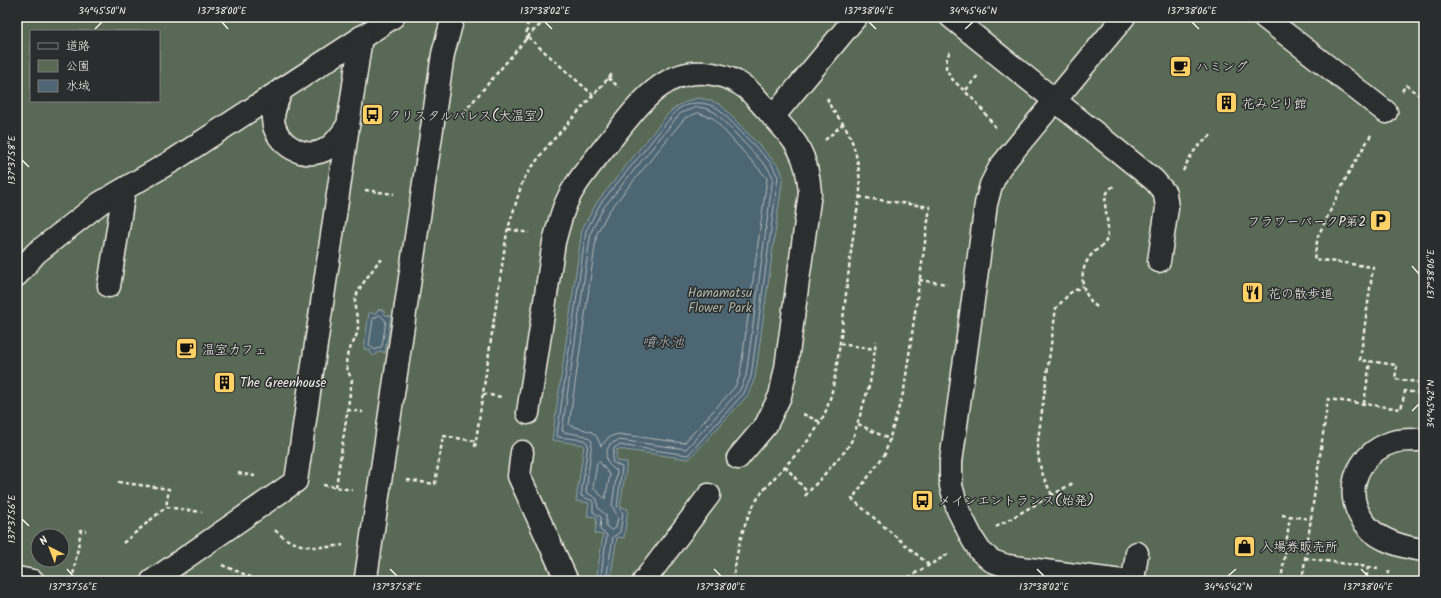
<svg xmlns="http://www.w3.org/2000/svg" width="1441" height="598" viewBox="0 0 1441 598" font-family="Kalam,'Klee One',sans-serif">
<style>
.green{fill:#586a54;stroke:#a6ae9e;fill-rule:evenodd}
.water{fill:#4e6673;stroke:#909ea2}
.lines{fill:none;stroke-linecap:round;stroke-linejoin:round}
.shore{stroke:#b2b9b9;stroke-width:1}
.minor-casing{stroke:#f4f1e8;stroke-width:25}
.path{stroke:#f4f1e8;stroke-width:2.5;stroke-dasharray:4 3;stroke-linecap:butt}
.minor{stroke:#2a2d2e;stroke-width:22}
.ticks{fill:none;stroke:#f4f1e8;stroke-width:1.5}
.labels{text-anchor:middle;stroke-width:3;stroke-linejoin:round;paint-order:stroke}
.poi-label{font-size:13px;fill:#f4f1e8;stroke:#2a2d2e;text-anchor:start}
.park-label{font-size:13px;fill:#aeb4a5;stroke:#2a2d2e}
.water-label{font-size:14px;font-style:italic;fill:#b2b9b9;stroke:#2a2d2e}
.neatline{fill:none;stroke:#f4f1e8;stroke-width:1.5}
.ticks-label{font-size:10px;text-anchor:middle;fill:#f4f1e8}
</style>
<rect width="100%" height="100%" fill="#3e3b3a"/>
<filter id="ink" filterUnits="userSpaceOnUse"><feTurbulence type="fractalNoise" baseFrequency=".025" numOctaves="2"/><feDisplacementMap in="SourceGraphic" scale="8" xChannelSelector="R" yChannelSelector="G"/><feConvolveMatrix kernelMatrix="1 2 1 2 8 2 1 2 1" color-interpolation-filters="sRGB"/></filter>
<g filter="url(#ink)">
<!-- green -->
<path class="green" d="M17,17H1424V568L1422,581H17ZM31,31H159V101H31ZM38,536H62V560H38Z"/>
<!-- water -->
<g class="water">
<path d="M698,98L710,100L721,105L774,161L780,168L783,176L755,378L748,395L689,459L617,449L616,461L627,462L620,507L628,509L624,538L617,537L610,581H596L603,535L595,534L597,517L587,516L589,503L576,501L584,445L552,440L582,229L597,202L667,115C677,105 685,101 698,98Z"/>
<path d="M379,309L384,311L385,315L391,316L385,353L380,351L374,356L371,354L370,350L364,349L369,312L375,314Z"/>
</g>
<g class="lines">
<!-- shore -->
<g class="shore">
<path d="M698,107L708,109L716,113L767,167L773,177L746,376L740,390L686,449L619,440L610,444C603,457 606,464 617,471L612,506L618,517L616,528L611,530L606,526V515L598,508L597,499L586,492L592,441L586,436L564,432L562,431L591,232L604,207L674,121L681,113Z"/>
<path d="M698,113L713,118L767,178L740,375L735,387L684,443L618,434L609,437L601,446L597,437L592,432L569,425L597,233L609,211L679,125L685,118Z"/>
<path d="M380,315L386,321L382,346L375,350L369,345L373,319Z"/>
<path d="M599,461L610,475L605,499L593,488L597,463Z"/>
<path d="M600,581L607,535L600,530L601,517L593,512V501L581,496L588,444L584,440L558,437L557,435L586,231L600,204L678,109C692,101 704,101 719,109L771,163L778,177L751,377L744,393L688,455L619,445L614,448L612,462L622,467L617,507L623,513L620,532L613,537L606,581"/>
</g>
<defs>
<g id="minor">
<path d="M951,17L1154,180L1165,193L1167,208L1159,261"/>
<path d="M1264,17L1386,112"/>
<path d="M282,89C278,99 273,108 273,119C274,144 306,163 328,148C337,142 342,134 348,125"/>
<path d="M773,117L856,17"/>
<path d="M17,275L36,253L100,203L174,160L393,17"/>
<path d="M109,286L124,190"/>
<path d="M528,413L554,242C559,224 563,205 574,188C586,169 602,151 616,133C641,102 668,65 713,74C725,76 737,81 746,88C754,94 760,103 767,110C795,140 807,151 810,193L786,368L780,396L766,425L738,458"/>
<path d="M1424,440C1414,440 1402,439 1393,442C1355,454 1340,496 1368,527C1380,541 1406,548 1424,550"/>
<path d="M522,452L519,476L567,581"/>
<path d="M17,578L33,581"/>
<path d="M152,581L296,481L361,37"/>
<path d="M367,581L366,577L443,54L453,17"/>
<path d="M644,581L709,495"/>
<path d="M1122,581L1007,566L992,561L980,551L973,540L958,510L951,486V462L986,204L991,185L1000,167L1124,17"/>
<path d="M1133,581L1137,553"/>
</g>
</defs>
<!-- minor casing -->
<use href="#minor" class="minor-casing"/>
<!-- path -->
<g class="path">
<path d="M528,37L593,95"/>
<path d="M526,40L528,17"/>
<path d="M950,52L947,57L946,68L951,78L977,103L996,128"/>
<path d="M608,78L619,87"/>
<path d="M966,90L979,74"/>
<path d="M1402,91L1406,85L1424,99"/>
<path d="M464,112L532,32L549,17"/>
<path d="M1371,135L1349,172L1318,236L1314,259L1373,267L1360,360L1397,365L1395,379L1424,383"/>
<path d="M825,140L843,124"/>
<path d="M1183,171C1191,154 1196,146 1212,135"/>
<path d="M365,190L394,194"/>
<path d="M859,197L930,207L904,390L885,454L852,499L929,565"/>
<path d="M508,229L529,233"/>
<path d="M919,280L947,284"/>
<path d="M1097,307C1080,293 1077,270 1093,253C1098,248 1105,246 1107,238C1112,220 1095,194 1116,185"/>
<path d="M840,344L875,349"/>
<path d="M483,394L502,397"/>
<path d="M1364,404L1370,361"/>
<path d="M347,410L363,412"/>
<path d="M803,414L820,422"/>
<path d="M858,424L891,440"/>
<path d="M475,447L507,232L523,180L545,149L613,73"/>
<path d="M785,466L808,493"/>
<path d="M238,473L255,476"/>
<path d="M407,480L435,484L443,436L476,441"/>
<path d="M118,482L169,489L166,507L202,512"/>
<path d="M323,485L352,490"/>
<path d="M336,487L352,380C337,351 356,350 358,327C359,317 352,307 356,297C359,286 373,271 379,260L385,261"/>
<path d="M1052,495C1042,475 1037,463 1038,440L1056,308L1070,293L1083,286"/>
<path d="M805,496L846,450L853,438L870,383L876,341"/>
<path d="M1282,515L1311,519"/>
<path d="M996,527L1073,483"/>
<path d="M275,530C293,549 319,549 343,545"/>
<path d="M123,543L166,507"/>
<path d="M1305,558L1368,567L1366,581"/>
<path d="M222,565L253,578L248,581"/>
<path d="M1368,567L1378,568"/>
<path d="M72,581L81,530L86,531"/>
<path d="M733,581C737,551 742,521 760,495C781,467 810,446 825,413C835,389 837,361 841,336C847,289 851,241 860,195C860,171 857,149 846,128C840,118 829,109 827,96"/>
<path d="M902,581L950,553"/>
<path d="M1281,581L1290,516"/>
<path d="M1302,581L1328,399L1401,409L1405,391L1424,394"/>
<path d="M1388,581L1389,571"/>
</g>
<!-- minor -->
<use href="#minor" class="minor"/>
</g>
</g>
<!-- ticks -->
<path class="ticks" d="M222,22L228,29M545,22L552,29M869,22L876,29M1192,22L1199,29M95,29L102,22M965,29L973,22M22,160L29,167M1412,266L1419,274M1412,411L1419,404M22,519L29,526M67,569L73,576M390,569L397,576M714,569L721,576M1037,569L1044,576M1361,569L1368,576M1228,576L1236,569"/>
<!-- icons -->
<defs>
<symbol id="cafe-square" viewBox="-11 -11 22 22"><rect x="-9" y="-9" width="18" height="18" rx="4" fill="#ffd166" stroke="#2a2d2e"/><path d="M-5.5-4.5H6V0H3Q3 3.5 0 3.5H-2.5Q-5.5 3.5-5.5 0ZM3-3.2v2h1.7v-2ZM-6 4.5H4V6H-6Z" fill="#111"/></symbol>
<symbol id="building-square" viewBox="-11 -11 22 22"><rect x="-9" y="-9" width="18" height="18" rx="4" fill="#ffd166" stroke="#2a2d2e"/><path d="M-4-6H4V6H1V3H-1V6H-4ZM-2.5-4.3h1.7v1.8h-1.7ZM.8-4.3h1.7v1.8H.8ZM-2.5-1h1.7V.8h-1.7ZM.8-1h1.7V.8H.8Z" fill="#111"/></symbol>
<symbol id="bus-square" viewBox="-11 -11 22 22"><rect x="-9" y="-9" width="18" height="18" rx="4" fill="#ffd166" stroke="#2a2d2e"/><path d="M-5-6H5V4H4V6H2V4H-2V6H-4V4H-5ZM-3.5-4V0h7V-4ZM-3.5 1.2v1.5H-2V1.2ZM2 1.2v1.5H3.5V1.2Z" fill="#111"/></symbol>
<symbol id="parking-square" viewBox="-11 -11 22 22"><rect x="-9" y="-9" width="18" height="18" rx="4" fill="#ffd166" stroke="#2a2d2e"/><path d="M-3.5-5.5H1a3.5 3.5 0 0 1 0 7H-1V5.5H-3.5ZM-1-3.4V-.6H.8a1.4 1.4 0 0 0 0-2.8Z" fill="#111"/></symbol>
<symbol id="restaurant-square" viewBox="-11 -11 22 22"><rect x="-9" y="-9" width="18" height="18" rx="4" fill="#ffd166" stroke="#2a2d2e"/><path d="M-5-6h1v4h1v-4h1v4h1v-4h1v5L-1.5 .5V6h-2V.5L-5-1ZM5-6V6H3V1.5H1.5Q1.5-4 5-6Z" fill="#111"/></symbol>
<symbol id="shop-square" viewBox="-11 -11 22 22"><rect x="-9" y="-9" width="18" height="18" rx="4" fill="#ffd166" stroke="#2a2d2e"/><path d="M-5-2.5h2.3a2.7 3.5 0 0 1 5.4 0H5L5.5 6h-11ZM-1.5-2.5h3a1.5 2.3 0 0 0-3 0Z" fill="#111"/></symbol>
</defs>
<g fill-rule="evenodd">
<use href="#cafe-square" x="1168" y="54" width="25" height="25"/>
<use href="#building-square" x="1214" y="90" width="25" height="25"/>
<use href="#bus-square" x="360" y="102" width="25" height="25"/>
<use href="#parking-square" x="1368" y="208" width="25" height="25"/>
<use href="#restaurant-square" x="1240" y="280" width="25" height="25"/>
<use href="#cafe-square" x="174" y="336" width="25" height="25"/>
<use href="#building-square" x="212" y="370" width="25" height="25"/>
<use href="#bus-square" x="910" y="488" width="25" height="25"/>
<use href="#shop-square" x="1232" y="534" width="25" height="25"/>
</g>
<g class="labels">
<!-- poi labels -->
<g class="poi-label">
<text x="1196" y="71">ハミング</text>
<text x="1242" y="108">花みどり館</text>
<text x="388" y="120">クリスタルパレス(大温室)</text>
<text x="1366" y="226" text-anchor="end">フラワーパークP第2</text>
<text x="1268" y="298">花の散歩道</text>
<text x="202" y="354">温室カフェ</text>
<text x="240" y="387">The Greenhouse</text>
<text x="938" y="505">メインエントランス(始発)</text>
<text x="1260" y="551">入場券販売所</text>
</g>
<!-- park labels -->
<g class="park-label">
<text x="720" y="297">Hamamatsu<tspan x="720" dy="15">Flower Park</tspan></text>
</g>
<!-- water labels -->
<g class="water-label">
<text x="663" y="347">噴水池</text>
</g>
</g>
<!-- margin -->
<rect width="1441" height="598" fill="none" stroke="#2a2d2e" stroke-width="44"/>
<!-- legend -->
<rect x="30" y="30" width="130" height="72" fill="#2a2d2e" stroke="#7b7b78"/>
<rect x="38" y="43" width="20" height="6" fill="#2a2d2e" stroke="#7b7b78"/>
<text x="66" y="50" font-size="12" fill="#f4f1e8">道路</text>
<rect x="38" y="60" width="20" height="12" fill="#586a54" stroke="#7b7b78"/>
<text x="66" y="70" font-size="12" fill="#f4f1e8">公園</text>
<rect x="38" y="80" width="20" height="12" fill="#4e6673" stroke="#7b7b78"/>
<text x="66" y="90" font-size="12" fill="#f4f1e8">水域</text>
<!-- north arrow -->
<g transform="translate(50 548) rotate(318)"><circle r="19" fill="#2a2d2e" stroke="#7b7b78"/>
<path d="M0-3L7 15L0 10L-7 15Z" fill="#ffd166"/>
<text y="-6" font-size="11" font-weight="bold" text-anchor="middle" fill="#f4f1e8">N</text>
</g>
<rect x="22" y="22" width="1397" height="554" class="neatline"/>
<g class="ticks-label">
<text x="102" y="14">34°45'50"N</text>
<text x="222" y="14">137°38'00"E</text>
<text x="545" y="14">137°38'02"E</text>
<text x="869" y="14">137°38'04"E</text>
<text x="973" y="14">34°45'46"N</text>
<text x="1192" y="14">137°38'06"E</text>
<text transform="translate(11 160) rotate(-90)" y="4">137°37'58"E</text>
<text transform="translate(1430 274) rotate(-90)" y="4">137°38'06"E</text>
<text transform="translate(1430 404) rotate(-90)" y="4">34°45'42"N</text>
<text transform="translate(11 519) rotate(-90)" y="4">137°37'56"E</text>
<text x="73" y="590">137°37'56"E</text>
<text x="397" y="590">137°37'58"E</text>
<text x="721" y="590">137°38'00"E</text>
<text x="1044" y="590">137°38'02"E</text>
<text x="1228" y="590">34°45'42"N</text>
<text x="1368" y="590">137°38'04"E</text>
</g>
</svg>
